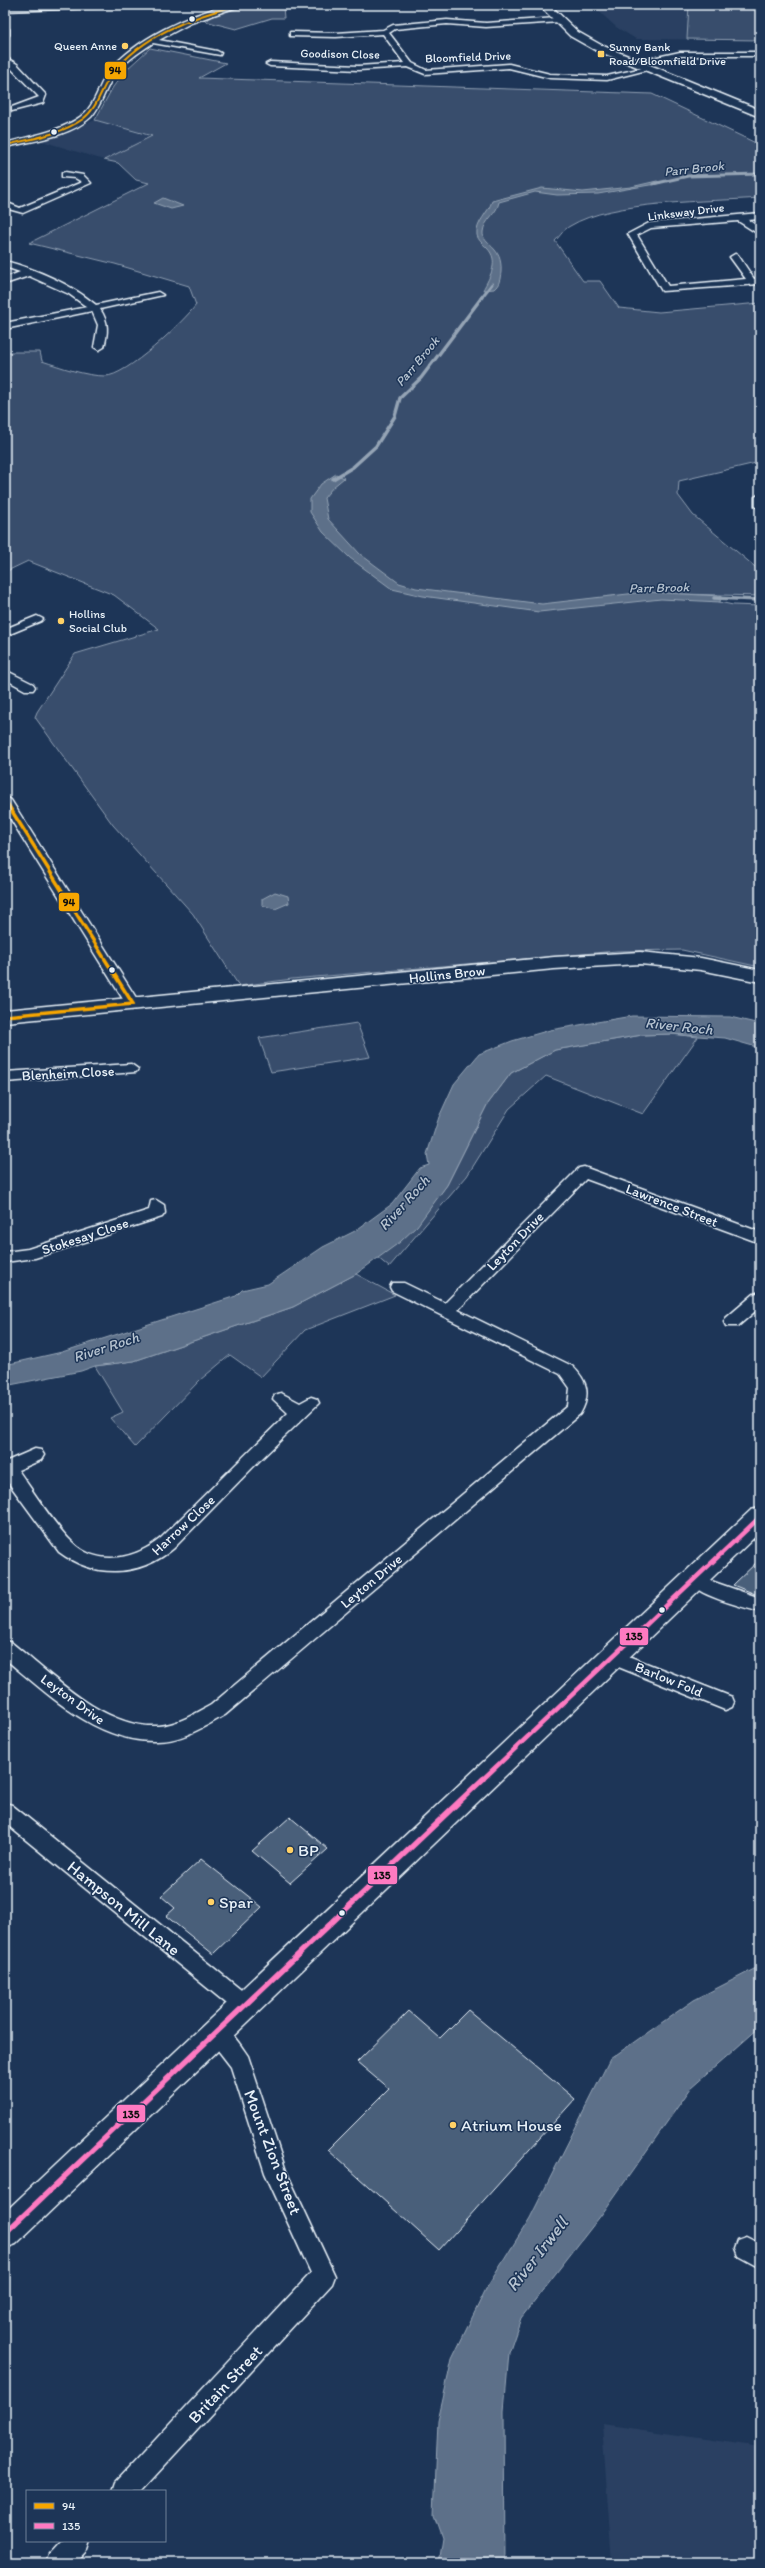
<svg xmlns="http://www.w3.org/2000/svg" width="765" height="2568" viewBox="0 0 765 2568" font-family="Itim,sans-serif">
<style>
.built{fill:#2a4162}
.green{fill:#374d6c;stroke:#909fb2}
.water{fill:#5d7089;stroke:#95a4b5}
.lines{fill:none;stroke-linecap:round;stroke-linejoin:round}
.stream-far1{stroke:#95a4b5;stroke-width:3}
.stream{stroke:#95a4b5;stroke-width:3.5}
.building{fill:#495e7a;stroke:#e8f1f8}
.street-casing{stroke:#e8f1f8;stroke-width:3}
.secondary-casing{stroke:#e8f1f8;stroke-width:3}
.highway-casing{stroke:#e8f1f8;stroke-width:3}
.street{fill:#1d3557;fill-rule:evenodd}
.secondary{fill:#1d3557;fill-rule:evenodd}
.highway{fill:#1d3557;fill-rule:evenodd}
.bus-1-far1-casing{stroke:#1d3557;stroke-width:3.5}
.bus-1-casing{stroke:#1d3557;stroke-width:6}
.bus-2-far1-casing{stroke:#1d3557;stroke-width:8}
.bus-2-casing{stroke:#1d3557;stroke-width:8}
.bus-1-far1{stroke:#f7a600;stroke-width:2}
.bus-1{stroke:#f7a600;stroke-width:3.5}
.bus-2-far1{stroke:#fe7ac1;stroke-width:4.5}
.bus-2{stroke:#fe7ac1;stroke-width:5.5}
.bus-dot{fill:#e8f1f8;stroke:#1d3557;stroke-width:1.5}
.poi-dot{fill:#ffd166;stroke:#1d3557;stroke-width:1.5}
.labels{text-anchor:middle;stroke-width:3;stroke-linejoin:round;paint-order:stroke}
.far-poi-label{font-size:12px;fill:#e8f1f8;stroke:#1d3557;text-anchor:start}
.far-street-label{font-size:12px;fill:#e8f1f8;stroke:#1d3557}
.far-water-label{font-size:13px;font-style:italic;fill:#b7c4d1;stroke:#1d3557}
.street-label{font-size:14px;fill:#e8f1f8;stroke:#1d3557}
.water-label{font-size:15px;font-style:italic;fill:#b7c4d1;stroke:#1d3557}
.near-poi-label{font-size:17px;fill:#e8f1f8;stroke:#1d3557;text-anchor:start}
.near-street-label{font-size:17px;fill:#e8f1f8;stroke:#1d3557}
.near-water-label{font-size:18px;font-style:italic;fill:#b7c4d1;stroke:#1d3557}
.line-badge{stroke:#1d3557;stroke-width:1.5}
.pale-badge-label{font-size:11px;text-anchor:middle;font-weight:bold;fill:#111}
</style>
<rect width="100%" height="100%" fill="#1d3557"/>
<filter id="ink" filterUnits="userSpaceOnUse"><feTurbulence type="fractalNoise" baseFrequency=".025" numOctaves="2"/><feDisplacementMap in="SourceGraphic" scale="8" xChannelSelector="R" yChannelSelector="G"/><feConvolveMatrix kernelMatrix="1 2 1 2 8 2 1 2 1" color-interpolation-filters="sRGB"/></filter>
<g filter="url(#ink)">
<!-- built -->
<g class="built">
<path d="M592,5L760,7V40L636,39L616,27Z"/>
<path d="M95,120L152,137L104,160L42,141Z"/>
<path d="M602,2424L760,2447V2563H612Z"/>
</g>
<!-- green -->
<g class="green">
<path d="M689,5L760,7V40L687,39Z"/>
<path d="M253,7H283L284,18H272L236,29L205,21L221,12Z"/>
<path d="M150,48L226,63L199,78L652,94L760,145V198C709,202 612,200 570,226C564,229 560,236 555,241L583,281H600L619,308L659,312L760,303V462L679,481L678,495L693,515L760,571V596L681,594L733,605L760,606V967L682,950L617,951L292,979L239,986L193,914L113,825L37,720L35,717L37,712L75,654L159,629L114,595L28,561L5,572V352H40L42,361C61,367 85,376 105,376C126,377 183,322 196,305L189,286L115,264L29,243L149,183L136,180L118,163L104,160L152,136L95,120L113,87L127,69Z"/>
<path d="M357,1023L370,1057L271,1072L259,1038Z"/>
<path d="M671,1034L698,1037L643,1114L546,1076L509,1109L467,1176L389,1267L377,1257L400,1242L416,1226L447,1185L487,1105L511,1073L555,1050L642,1035Z"/>
<path d="M356,1274L395,1295L305,1330L261,1377L230,1355L200,1380L135,1447L110,1418L123,1412L95,1366L134,1361L293,1307Z"/>
</g>
<!-- water -->
<g class="water">
<path d="M657,181L661,183L598,194L557,195L535,192L499,202C497,214 484,220 483,232C482,246 503,245 501,272C500,279 500,284 494,289L483,290C490,276 500,261 487,248C483,244 478,240 477,235C475,223 489,212 492,201L542,188L583,192L631,187Z"/>
<path d="M163,198L183,206L171,209L154,203Z"/>
<path d="M336,474L344,478L333,487L324,498L328,519L360,554L399,583L416,588L542,604L645,592L721,596L720,602L661,599L539,612L423,596L392,589L350,558L323,532L310,512V499L321,484Z"/>
<path d="M275,892L288,896L289,903L275,909L262,905V899Z"/>
<path d="M632,1016L730,1017L760,1024V1048L725,1038L671,1034L642,1035L555,1050L511,1073L487,1105L447,1185L417,1226L400,1242L356,1274L293,1307L134,1361L95,1366L81,1371L5,1386V1365L62,1352L236,1296L242,1290L268,1284L323,1247L355,1231L392,1204L420,1168L429,1165L427,1154L439,1117L454,1084L479,1054L512,1041L550,1030Z"/>
<path d="M760,1966V2027L691,2088L602,2214L521,2318L509,2353L504,2411L505,2563H438L442,2538L434,2515L438,2421L452,2359L486,2289L530,2218L610,2059L694,2000Z"/>
</g>
<g class="lines">
<!-- stream-far1 -->
<g class="stream-far1">
<path d="M653,184L688,176L760,174"/>
<path d="M481,298L492,284"/>
</g>
<!-- stream -->
<g class="stream">
<path d="M333,479L353,467L376,446L395,416L400,398L421,378L482,297"/>
<path d="M714,598L760,600"/>
</g>
</g>
<!-- building -->
<g class="building">
<path d="M760,1559V1596L733,1585Z"/>
<path d="M290,1817L328,1849L290,1883L252,1851Z"/>
<path d="M201,1859L262,1907L213,1954L166,1916L175,1908L161,1896Z"/>
<path d="M468,2010L575,2099L439,2250L328,2150L389,2089L357,2062L409,2011L440,2038Z"/>
</g>
<g class="lines">
<defs>
<g id="street">
<path d="M57,5H126L122,7L5,11V7Z"/>
<path d="M229,5H242L191,23L159,40L217,51L221,53L220,55L153,43C138,53 121,64 112,79C104,92 101,106 91,117C70,137 32,141 5,147V143C30,136 59,132 80,117C96,106 98,85 109,71C137,38 187,15 229,5Z"/>
<path d="M557,18L560,22L486,27L447,24L395,29L389,33L412,63L426,70L509,64L550,74L607,76L647,67L651,69L607,80L550,78L509,68L425,74L408,67L358,70L270,66L266,64L270,62L358,66L404,63L383,34L336,37L290,36V32H293L336,33L383,30L393,25L447,20L486,23Z"/>
<path d="M5,27L9,29V35L5,37Z"/>
<path d="M680,52H760V56H680L634,65L630,63Z"/>
<path d="M5,57L17,64L46,95L43,103L12,111V107L39,97L5,62Z"/>
<path d="M65,172L83,175L91,183L23,213L5,208V202L20,208L82,182L75,178L62,177V173Z"/>
<path d="M760,213V219L748,220L760,228V235L738,221L651,228L637,235L668,286L746,279L730,257L735,254L738,255L754,279L760,278V284L662,291L628,234L649,223Z"/>
<path d="M5,261C36,269 71,284 96,305L158,292L163,295L100,309C109,322 108,333 104,347L99,350L94,347L98,325L92,311L5,329V323L87,307L69,294L29,276L5,284V278L20,272L5,267Z"/>
<path d="M760,494V509L755,506V497Z"/>
<path d="M37,616L43,619L41,621L5,636V629Z"/>
<path d="M5,670L33,684L35,687L33,690H25L5,679Z"/>
<path d="M5,796L11,800L140,1004L138,1007L133,1008L126,1004L5,810Z"/>
<path d="M131,1064L138,1069L136,1072L5,1082V1072Z"/>
<path d="M584,1167L760,1232V1243L586,1179L458,1310L572,1366C588,1381 591,1395 580,1414L225,1715C204,1727 182,1741 157,1741C97,1743 48,1694 5,1659V1641L12,1643C51,1674 104,1729 158,1726C178,1725 194,1714 211,1705L568,1406L570,1388L560,1374L392,1291L390,1287L392,1283H404L445,1303L579,1168Z"/>
<path d="M156,1200L164,1205L165,1213L162,1217L35,1258L5,1262V1252L28,1249L149,1210L151,1201Z"/>
<path d="M760,1292V1307L738,1326H726L724,1322L726,1318L754,1294Z"/>
<path d="M281,1393L300,1403L311,1397L317,1399L319,1403L259,1461L174,1548C140,1577 95,1579 59,1552L5,1478V1462L35,1449L41,1450L44,1455L41,1460L18,1470C33,1491 54,1525 72,1542C98,1568 136,1559 161,1538L288,1413L273,1399L275,1395Z"/>
<path d="M695,1571L714,1582L760,1598V1612C741,1606 695,1596 686,1578L689,1573Z"/>
<path d="M613,1650L732,1697L734,1702L732,1707L725,1710L606,1662L604,1657L606,1652Z"/>
<path d="M5,1803L12,1805L251,1998L254,2005L251,2012L244,2014L237,2012L5,1823Z"/>
<path d="M215,2022C230,2028 239,2043 248,2056L286,2171L335,2276L332,2284L141,2491H113L116,2482L311,2273L265,2173L231,2067L204,2032L208,2025Z"/>
<path d="M746,2237L760,2244V2268L738,2256L735,2248L738,2240Z"/>
<path d="M62,2541H91L88,2550L76,2563H47L50,2554Z"/>
</g>
<g id="secondary">
<path d="M539,5H550L578,32L601,45L760,110V117L593,49L570,36Z"/>
<path d="M640,952L701,958L760,970V982L701,970L640,964L554,969L5,1022V1010L554,957Z"/>
</g>
<path id="highway" d="M760,1508V1532L16,2244L5,2248V2212L751,1510Z"/>
</defs>
<!-- street casing -->
<use href="#street" class="street-casing"/>
<!-- secondary casing -->
<use href="#secondary" class="secondary-casing"/>
<!-- highway casing -->
<use href="#highway" class="highway-casing"/>
<!-- street -->
<use href="#street" class="street"/>
<!-- secondary -->
<use href="#secondary" class="secondary"/>
<!-- highway -->
<use href="#highway" class="highway"/>
<defs>
<path id="bus-1-far1" d="M5,145C31,139 60,135 83,119C98,108 101,88 112,74C143,35 191,17 238,5"/>
<g id="bus-1">
<path d="M5,800L133,1004"/>
<path d="M5,1016L133,1004"/>
</g>
<path id="bus-2-far1" d="M482,1780L760,1517"/>
<path id="bus-2" d="M5,2233L483,1779"/>
</defs>
<!-- bus-1-far1 casing -->
<use href="#bus-1-far1" class="bus-1-far1-casing"/>
<!-- bus-1 casing -->
<use href="#bus-1" class="bus-1-casing"/>
<!-- bus-2-far1 casing -->
<use href="#bus-2-far1" class="bus-2-far1-casing"/>
<!-- bus-2 casing -->
<use href="#bus-2" class="bus-2-casing"/>
<!-- bus-1-far1 -->
<use href="#bus-1-far1" class="bus-1-far1"/>
<!-- bus-1 -->
<use href="#bus-1" class="bus-1"/>
<!-- bus-2-far1 -->
<use href="#bus-2-far1" class="bus-2-far1"/>
<!-- bus-2 -->
<use href="#bus-2" class="bus-2"/>
</g>
</g>
<!-- markers -->
<g class="bus-dot">
<circle cx="192" cy="19" r="3.5"/>
<circle cx="54" cy="132" r="3.5"/>
<circle cx="112" cy="970" r="3.5"/>
<circle cx="662" cy="1610" r="3.5"/>
<circle cx="342" cy="1913" r="3.5"/>
</g>
<g class="poi-dot">
<circle cx="125" cy="46" r="4"/>
<rect x="597" y="50" width="8" height="8" rx="2"/>
<circle cx="61" cy="621" r="4"/>
<circle cx="290" cy="1850" r="4"/>
<circle cx="211" cy="1902" r="4"/>
<circle cx="453" cy="2125" r="4"/>
</g>
<g class="labels">
<!-- far-poi labels -->
<g class="far-poi-label">
<text x="117" y="50" text-anchor="end">Queen Anne</text>
<text x="609" y="51">Sunny Bank<tspan x="609" dy="14">Road/Bloomfield Drive</tspan></text>
<text x="69" y="618">Hollins<tspan x="69" dy="14">Social Club</tspan></text>
</g>
<!-- far-street labels -->
<g class="far-street-label">
<text transform="translate(340 54) rotate(1)" y="4">Goodison Close</text>
<text transform="translate(468 57) rotate(-2)" y="4">Bloomfield Drive</text>
<text transform="translate(686 212) rotate(-7)" y="4">Linksway Drive</text>
</g>
<!-- far-water labels -->
<g class="far-water-label">
<text transform="translate(694 168) rotate(-6)" y="5">Parr Brook</text>
<text transform="translate(417 361) rotate(-50)" y="5">Parr Brook</text>
<text transform="translate(659 587) rotate(-1)" y="5">Parr Brook</text>
</g>
<!-- street labels -->
<g class="street-label">
<text transform="translate(447 974) rotate(-6)" y="5">Hollins Brow</text>
<text transform="translate(68 1073) rotate(-3)" y="5">Blenheim Close</text>
<text transform="translate(672 1205) rotate(21)" y="5">Lawrence Street</text>
<text transform="translate(85 1236) rotate(-18)" y="5">Stokesay Close</text>
<text transform="translate(515 1241) rotate(-46)" y="5">Leyton Drive</text>
<text transform="translate(183 1525) rotate(-43)" y="5">Harrow Close</text>
<text transform="translate(371 1581) rotate(-40)" y="5">Leyton Drive</text>
<text transform="translate(669 1679) rotate(22)" y="5">Barlow Fold</text>
<text transform="translate(73 1699) rotate(36)" y="5">Leyton Drive</text>
</g>
<!-- water labels -->
<g class="water-label">
<text transform="translate(679 1026) rotate(6)" y="5">River Roch</text>
<text transform="translate(404 1203) rotate(-48)" y="5">River Roch</text>
<text transform="translate(106 1347) rotate(-18)" y="5">River Roch</text>
</g>
<!-- near-poi labels -->
<g class="near-poi-label">
<text x="298" y="1856">BP</text>
<text x="219" y="1908">Spar</text>
<text x="461" y="2131">Atrium House</text>
</g>
<!-- near-street labels -->
<g class="near-street-label">
<text transform="translate(124 1908) rotate(39)" y="6">Hampson Mill Lane</text>
<text transform="translate(273 2152) rotate(69)" y="6">Mount Zion Street</text>
<text transform="translate(225 2384) rotate(-47)" y="6">Britain Street</text>
</g>
<!-- near-water labels -->
<g class="near-water-label">
<text transform="translate(537 2254) rotate(-52)" y="6">River Irwell</text>
</g>
</g>
<g class="line-badge">
<rect x="104" y="61" width="23" height="19" rx="4" fill="#f7a600"/>
<rect x="58" y="892" width="22" height="20" rx="4" fill="#f7a600"/>
<rect x="619" y="1627" width="30" height="19" rx="4" fill="#fe7ac1"/>
<rect x="367" y="1865" width="31" height="20" rx="4" fill="#fe7ac1"/>
<rect x="116" y="2104" width="30" height="19" rx="4" fill="#fe7ac1"/>
</g>
<g class="pale-badge-label">
<text x="115" y="74">94</text>
<text x="69" y="906">94</text>
<text x="634" y="1640">135</text>
<text x="382" y="1879">135</text>
<text x="131" y="2118">135</text>
</g>
<!-- margin -->
<rect width="765" height="2568" fill="none" stroke="#1d3557" stroke-width="20"/>
<rect x="10" y="10" width="745" height="2548" fill="none" stroke="#e8f1f8" stroke-width="1.5" filter="url(#ink)"/>
<!-- legend -->
<rect x="26" y="2490" width="140" height="52" fill="#1d3557" stroke="#6e8097"/>
<rect x="34" y="2503" width="20" height="6" fill="#f7a600" stroke="#6e8097"/>
<text x="62" y="2510" font-size="12" fill="#e8f1f8">94</text>
<rect x="34" y="2523" width="20" height="6" fill="#fe7ac1" stroke="#6e8097"/>
<text x="62" y="2530" font-size="12" fill="#e8f1f8">135</text>
</svg>
